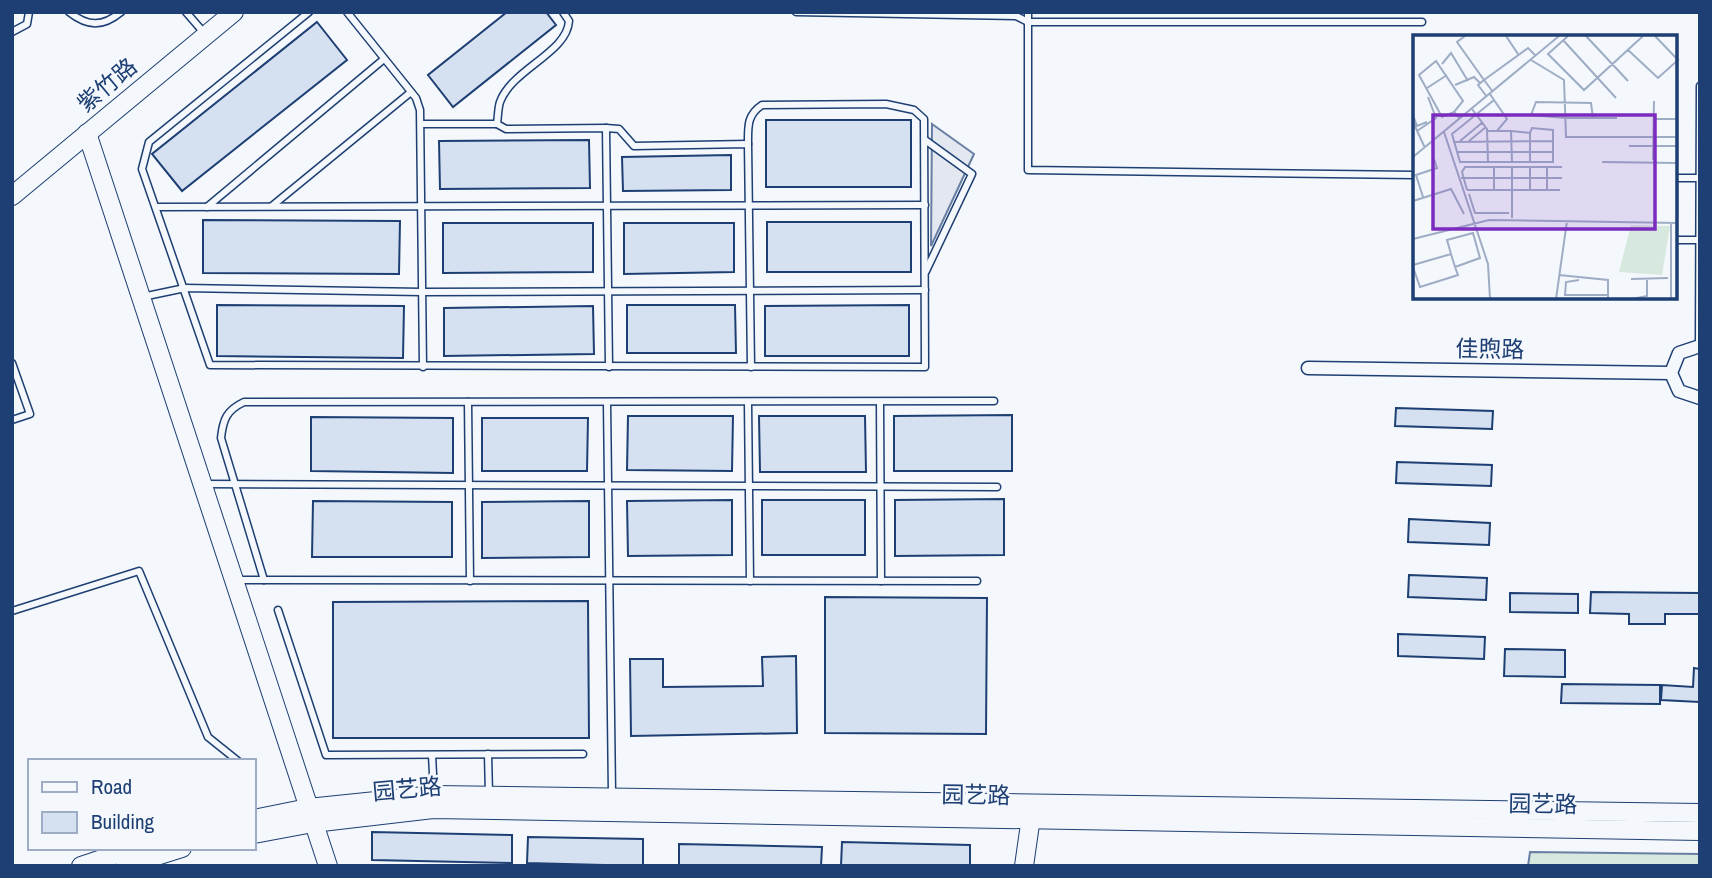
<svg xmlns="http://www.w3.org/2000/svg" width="1712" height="878" viewBox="0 0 1712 878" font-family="'Archivo Narrow','Noto Sans SC',sans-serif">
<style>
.green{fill:#d7e8df;stroke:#687fa3;stroke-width:2}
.parking{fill:#e3e8f0;stroke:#687fa3;stroke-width:2}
.building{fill:#d5e0f0;stroke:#1d3f73;stroke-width:2}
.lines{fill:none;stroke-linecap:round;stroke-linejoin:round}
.lane-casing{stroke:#1d3f73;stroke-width:9}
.street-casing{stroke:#1d3f73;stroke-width:15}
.secondary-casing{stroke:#1d3f73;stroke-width:20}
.lane{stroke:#f4f7fb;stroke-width:6}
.street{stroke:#f4f7fb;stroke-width:12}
.secondary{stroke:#f4f7fb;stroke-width:18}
.labels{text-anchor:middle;stroke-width:5;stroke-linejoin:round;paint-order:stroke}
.street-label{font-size:23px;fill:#1d3f73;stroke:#f4f7fb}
.inset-road{fill:none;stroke:#9eadc5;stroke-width:2}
.view{fill:#7b2cbf;fill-opacity:0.15;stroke:#7b2cbf;stroke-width:3.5}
.inset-edge{fill:none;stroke:#1d3f73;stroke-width:3.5}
</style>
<rect width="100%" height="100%" fill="#f4f7fb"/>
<!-- green -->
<path class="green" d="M1530,852L1700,854V866H1528Z"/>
<!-- parking -->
<path class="parking" d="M932,124L974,154L931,246Z"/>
<!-- building -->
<g class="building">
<path d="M507,12H546L556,25L453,107L428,75Z"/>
<path d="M317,22L347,60L182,191L152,154Z"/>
<rect x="766" y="120" width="145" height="67"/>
<path d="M589,140L590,188L440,189L439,141Z"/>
<path d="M731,155V190L623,191L622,157Z"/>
<path d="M203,220L400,221L399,274L203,273Z"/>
<rect x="767" y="222" width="144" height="50"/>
<path d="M443,223H593V272L443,273Z"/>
<path d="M624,223H734V272L624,274Z"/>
<path d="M217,305L404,306L403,358L217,356Z"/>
<path d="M627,305H735L736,353H627Z"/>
<path d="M909,305V356H765V306Z"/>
<path d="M593,306L594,354L444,356V308Z"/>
<path d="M1396,408L1493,411L1492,429L1395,426Z"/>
<path d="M1012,415V471H894V416Z"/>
<path d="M628,416H733L732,471L627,470Z"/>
<path d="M759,416H865L866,472H760Z"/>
<path d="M311,417L453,418V473L311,471Z"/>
<path d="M482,418H588L587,471H482Z"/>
<path d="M1397,462L1492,465L1491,486L1396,483Z"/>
<path d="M1004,499V555L895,556V500Z"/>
<path d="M732,500V555L628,556L627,501Z"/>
<rect x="762" y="500" width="103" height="55"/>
<path d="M313,501L452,502V557H312Z"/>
<path d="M589,501V557L482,558V502Z"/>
<path d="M1409,519L1490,523L1489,545L1408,542Z"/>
<path d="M1409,575L1487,578L1486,600L1408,597Z"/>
<path d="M1591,592L1700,593V614H1665V624H1629V614L1590,613Z"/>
<path d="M1510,593L1578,594V613L1510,612Z"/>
<path d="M825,597L987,598L986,734L825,733Z"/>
<path d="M588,601L589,738H333V602Z"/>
<path d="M1398,634L1485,637L1484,659L1398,656Z"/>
<path d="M1505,649L1565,650V677L1504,676Z"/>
<path d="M796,656L797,733L631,736L630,659H663V687L763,686L762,657Z"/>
<path d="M1694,668L1700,669L1699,702L1661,700L1662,685L1693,687Z"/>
<path d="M1562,684L1660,685V704L1561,703Z"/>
<path d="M372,832L512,835V863L372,860Z"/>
<path d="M528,837L643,839V866L527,863Z"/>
<path d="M842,842L970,845V866H841Z"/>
<path d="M679,844L822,847L821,866H679Z"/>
</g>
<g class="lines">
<defs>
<g id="lane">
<path d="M69,12C88,27 103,27 121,12"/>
<path d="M186,12L205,34"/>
<path d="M309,12L149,142L142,169L210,365L925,367L924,119L914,110L886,104L762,105C747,115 748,126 748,144"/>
<path d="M347,12L416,98L420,110L423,367"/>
<path d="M796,12L1016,16L1028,22H1422"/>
<path d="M1028,12V170L1414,175"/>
<path d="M12,32L27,24L29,12"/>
<path d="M421,124H497C498,117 498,108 500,102C512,69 567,53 569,21L563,12"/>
<path d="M497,124L506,129L606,128L609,367"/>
<path d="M606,128L619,129L634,146L748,144L751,367"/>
<path d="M925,140L972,174L926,271"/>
<path d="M1675,178H1700"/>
<path d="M272,206L411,92"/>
<path d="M156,207L925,205"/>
<path d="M207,207L384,59"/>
<path d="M1675,240H1700"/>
<path d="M142,297L185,288L422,292L925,290"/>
<path d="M1699,345L1700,86"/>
<path d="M12,363L30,414L12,420"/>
<path d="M468,402L470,581"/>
<path d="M880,402L881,581"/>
<path d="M607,403L612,794"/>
<path d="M748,403L750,581"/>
<path d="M204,484L997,487"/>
<path d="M236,580L977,581"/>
<path d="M264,580L221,438C223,419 227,410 244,402L994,401"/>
<path d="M278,610L326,755L583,754"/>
<path d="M12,611L139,571L208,737L238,761"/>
<path d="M488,754L489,794"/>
<path d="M432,755L434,793"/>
</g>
<g id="street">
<path d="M1700,346L1679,353L1671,373L1679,391L1700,398"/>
<path d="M1308,368L1671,373"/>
</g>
<g id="secondary">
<path d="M87,133L328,866"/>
<path d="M12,196L234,12"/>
<path d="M254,819L308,808L434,795L1700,813"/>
<path d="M254,834L313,823L433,809L1700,831"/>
<path d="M81,866L135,848"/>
<path d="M125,866L182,848"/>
<path d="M1024,866L1032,810"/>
</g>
</defs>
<!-- lane casing -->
<use href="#lane" class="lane-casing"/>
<!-- street casing -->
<use href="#street" class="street-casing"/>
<!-- secondary casing -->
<use href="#secondary" class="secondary-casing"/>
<!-- lane -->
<use href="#lane" class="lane"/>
<!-- street -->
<use href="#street" class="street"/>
<!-- secondary -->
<use href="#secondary" class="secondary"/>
</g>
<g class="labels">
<!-- street labels -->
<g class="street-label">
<text transform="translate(107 85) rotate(-40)" y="8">紫竹路</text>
<text transform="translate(1490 349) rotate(1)" y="8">佳煦路</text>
<text transform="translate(407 789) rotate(-5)" y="8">园艺路</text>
<text transform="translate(976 795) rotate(1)" y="8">园艺路</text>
<text transform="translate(1543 804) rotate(1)" y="8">园艺路</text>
</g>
</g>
<!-- overview -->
<g transform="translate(1413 35)">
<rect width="264" height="264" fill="#f4f7fb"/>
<path d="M218,190L257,191L249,240L206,237Z" fill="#d7e8df"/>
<path class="inset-road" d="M52,1L44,7L71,45M93,1L105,19M155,1L135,19L171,55L230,1M173,1L215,46M150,5L203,63M215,15L245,43L265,25L242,1M118,25L151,45L153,102H265M29,29L38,18L55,46M71,45L115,13L123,21M42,50L61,42L67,48M14,53L34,40M77,59L81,65L39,99L47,127H140V95L119,93L117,98M74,62L65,50L71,45L80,57M59,74L74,94L75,127M41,77L29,82L6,40L23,26L50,66L41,77L47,84M0,80L4,91L14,87M180,83L178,68L123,67L118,80L153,83H204M240,84H265M0,87L12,113M4,96L23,83L15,62M75,96H84L94,84L81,65M84,96H98L99,127M98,96L117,98V127M31,97L75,229L77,264M47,106L70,87M56,106L73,92M40,107L140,106M216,111H265M44,117H140M0,122L146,1M240,125L241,66M189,127L265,128M81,132V154M117,132V154M134,132V154M99,133V183M48,143H149M54,155L49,137L52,132H149M54,155H147M56,159L62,178H96M10,162L3,140L24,133L21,124M0,166L38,154L51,179M258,188V264M0,204L76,185L265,188M0,230L38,219M0,232L7,252L45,240L42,232L38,219L34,205L60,198L67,223L42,232M146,240L195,245V264M218,244L255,243M166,245L153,247L152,260H195M143,264L154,186M219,264L234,261V244"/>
<path class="view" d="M20,80H242V194H20Z"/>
<rect width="264" height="264" class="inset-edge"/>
</g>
<!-- border -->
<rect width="1712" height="878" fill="none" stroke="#1d3f73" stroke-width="28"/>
<!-- legend -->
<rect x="28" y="759" width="228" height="91" fill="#f4f7fb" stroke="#9eadc5" stroke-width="2"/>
<rect x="42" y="782" width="35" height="10" fill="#f4f7fb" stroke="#9eadc5" stroke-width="2"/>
<text x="91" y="794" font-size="21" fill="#1d3f73">Road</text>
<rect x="42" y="812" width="35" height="21" fill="#d5e0f0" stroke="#9eadc5" stroke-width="2"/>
<text x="91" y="829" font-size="21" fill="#1d3f73">Building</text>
</svg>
